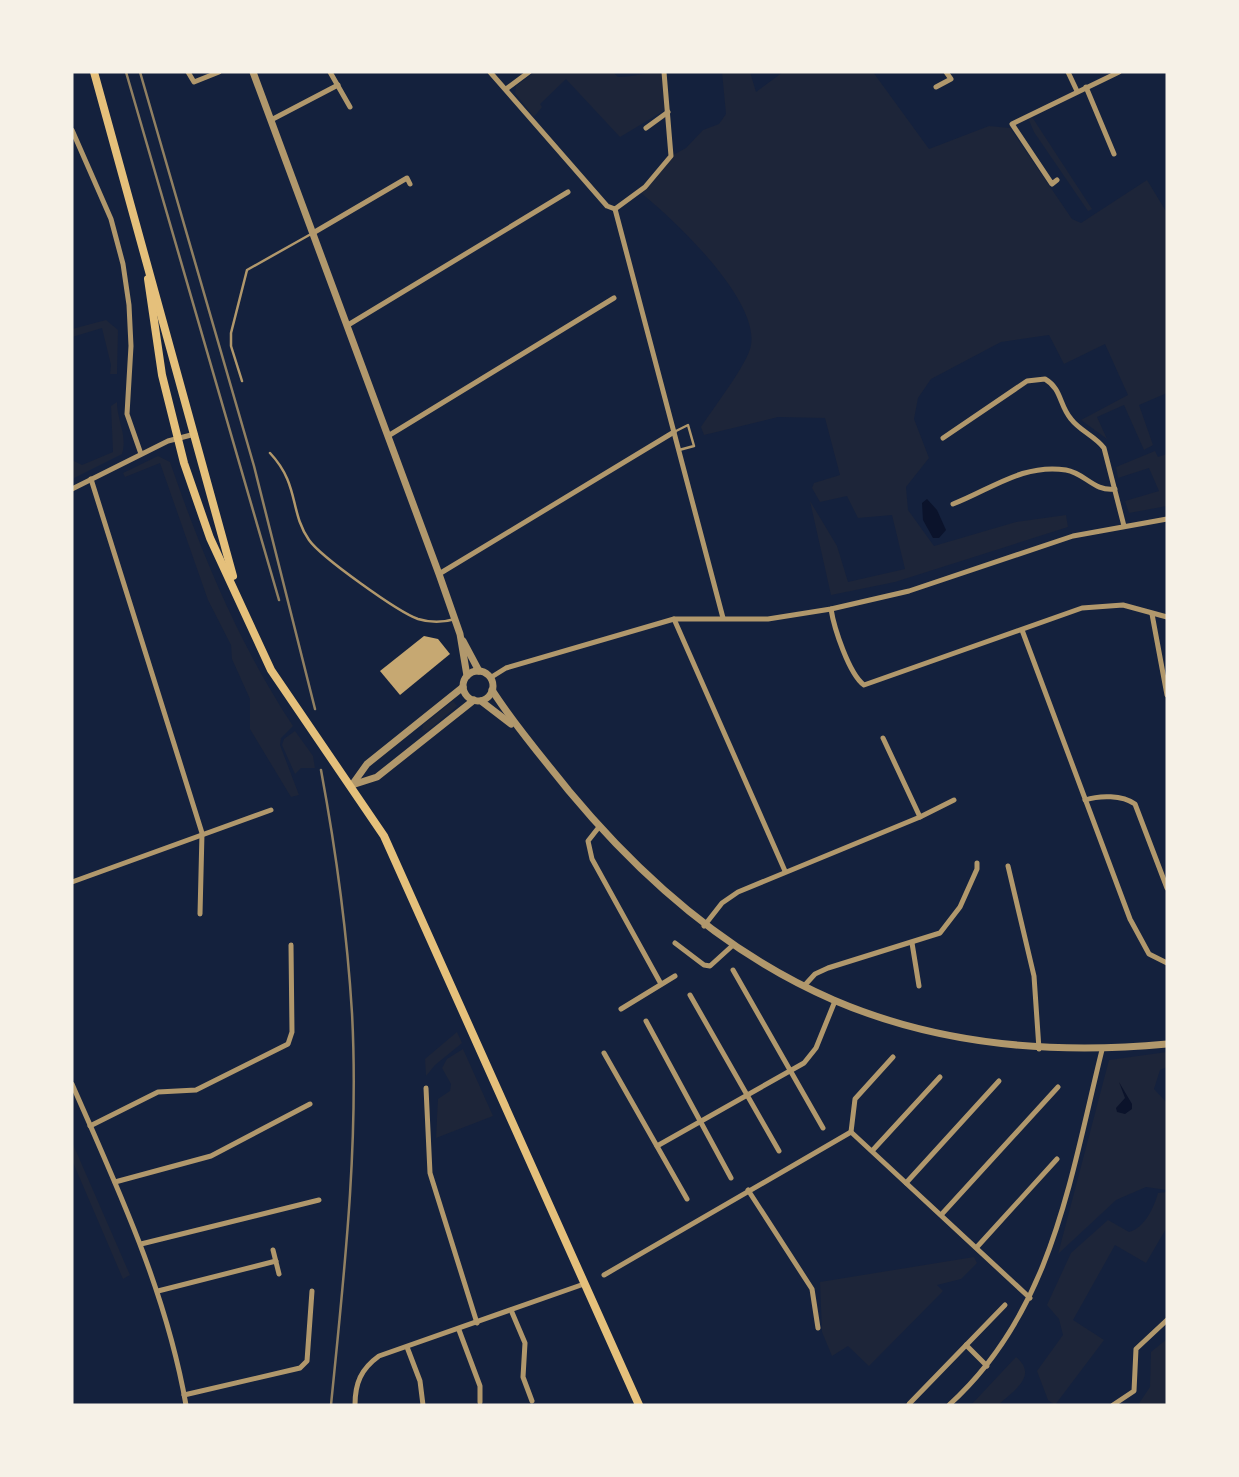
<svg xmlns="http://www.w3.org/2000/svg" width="1239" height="1477" viewBox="0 0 1239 1477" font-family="Helvetica,sans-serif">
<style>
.green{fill:#1d2539}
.water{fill:#0b132b}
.building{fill:#c6a872}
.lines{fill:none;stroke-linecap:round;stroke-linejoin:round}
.service{stroke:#b1986c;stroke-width:2.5}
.minor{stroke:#b1986c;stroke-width:5}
.tertiary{stroke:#b1986c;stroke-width:7}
.secondary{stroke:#e5c07b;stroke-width:8}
.rail{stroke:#918062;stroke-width:2.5}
</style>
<rect width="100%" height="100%" fill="#14213d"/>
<!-- green -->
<g class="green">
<path d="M535,72H613L618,77C634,77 646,72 663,72L665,110L620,137L566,79L540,104L542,107L534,117L515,93L516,86Z"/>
<path d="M722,72H750L756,92L783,72H873L929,149L989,126L1010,128L1072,219L1081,223L1147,180L1167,213V393L1139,405L1153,445L1144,450L1124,405L1097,417L1107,439L1081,420L1128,395L1105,344L1064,364L1049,335L1001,342L931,379L918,398L914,419L929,458L906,487L908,510L934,546L1016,522L1066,515L1068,527L895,582L831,595L810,501L837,546L848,582L905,569L892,515L858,518L847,496L820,502L812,488L814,483L840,475L825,418L778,417L704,435L701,427C712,410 749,362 751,345C759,300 675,220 641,193L673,155L686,148L703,130L719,124L726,114Z"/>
<path d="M1032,117L1092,209L1088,211L1034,132L1028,118Z"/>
<path d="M106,320L118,330L117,374H110L111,365L102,328L72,337V329Z"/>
<path d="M117,402C117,420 128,437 122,454L72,479V460L82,465L113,452L111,406Z"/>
<path d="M1155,451L1158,457L1167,454V506L1129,513L1125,501L1159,491L1149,468L1118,478L1116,467Z"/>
<path d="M158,456L170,462C202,555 239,644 293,726L281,738L280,745L299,795L291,797L250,729V699L232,659L231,645L208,600L160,463L125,477L123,473Z"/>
<path d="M453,701L457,706L427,731L422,730L423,725Z"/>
<path d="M295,731L313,756L315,768H301L295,774L282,745L284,739Z"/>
<path d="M457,1032L462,1043L435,1065L426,1076L425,1059Z"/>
<path d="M463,1049L493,1116L436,1138L438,1099L450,1091L451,1084L442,1068L447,1059Z"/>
<path d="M1167,1052V1067L1160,1070L1154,1089L1167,1103V1190L1146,1187L1116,1200L1058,1254L1109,1060Z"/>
<path d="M72,1142L130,1275L123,1279L72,1160Z"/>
<path d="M1167,1192V1227L1146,1263L1115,1245L1073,1320L1104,1340L1055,1405L1048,1400L1037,1371L1063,1335L1059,1319L1047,1305L1071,1253L1108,1220L1129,1232C1145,1228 1154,1207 1158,1193Z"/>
<path d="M974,1257L977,1263L961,1279L937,1285L943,1291L869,1366L848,1346L832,1356L822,1332L820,1282Z"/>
<path d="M1167,1339V1405H1138L1150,1387L1151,1352Z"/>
<path d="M1016,1357C1039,1376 1013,1391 998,1405H971Z"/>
</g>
<!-- water -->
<g class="water">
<path d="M927,499L937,510L946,530L939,538H933L923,520L922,503Z"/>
<path d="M1119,1082L1132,1104V1109L1125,1114L1117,1112L1116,1108L1125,1098Z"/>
</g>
<!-- building -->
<path class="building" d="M424,636L438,639L450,654L400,695L380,671Z"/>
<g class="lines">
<!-- service -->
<g class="service">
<path d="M242,381L231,346V333L247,270L311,234"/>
<path d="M674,432L688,425L694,446L679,450"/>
<path d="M270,453C300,485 289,511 309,540C321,557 398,612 418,619C431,623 442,623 455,619"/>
</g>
<!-- minor -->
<g class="minor">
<path d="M188,72L194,82L219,72"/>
<path d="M330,72L350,107"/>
<path d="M490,72L607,206L615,209"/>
<path d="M1068,72L1077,91"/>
<path d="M936,87L951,79L946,72"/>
<path d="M1086,87L1114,154"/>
<path d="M506,89L529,72"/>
<path d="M271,120L338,85"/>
<path d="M646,128L668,112"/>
<path d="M72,130L111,219L123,264L129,305L131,346L127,414L141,454"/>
<path d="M1057,180L1052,184L1012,124L1119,72"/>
<path d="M615,209L723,618"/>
<path d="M615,209L645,187L671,156L664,72"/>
<path d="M313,233L407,178L410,184"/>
<path d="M348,325L568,192"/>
<path d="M388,436L614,298"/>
<path d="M943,438L1027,381L1045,379C1062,389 1059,405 1071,419C1080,431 1095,436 1104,448L1124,526"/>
<path d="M91,479L202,833L200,914"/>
<path d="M72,489L168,441L195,434"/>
<path d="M953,504C990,490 1023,463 1066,470C1085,473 1094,492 1115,489"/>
<path d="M439,574L674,432"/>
<path d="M831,609C834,628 849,674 864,685L1082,608L1123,605L1167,617"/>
<path d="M1152,614L1167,695"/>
<path d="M674,619L785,871"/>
<path d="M1022,630L1130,919L1149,954L1167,963"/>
<path d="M490,678L506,668L674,619H768L831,609L909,591L1073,536L1167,519"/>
<path d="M883,738L920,817"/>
<path d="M1085,800C1100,795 1122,795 1135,804L1167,888"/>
<path d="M599,827L588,841L592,859L661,984"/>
<path d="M1008,866L1034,976L1039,1049"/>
<path d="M72,882L271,810"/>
<path d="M704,926L722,903L738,892L920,817L954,800"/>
<path d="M675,943L704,965L710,966L732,946"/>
<path d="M912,943L919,986"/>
<path d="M733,970L823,1128"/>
<path d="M804,986L815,974L828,968L940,933L960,907L977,869V863"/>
<path d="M690,995L779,1151"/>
<path d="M621,1009L675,976"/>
<path d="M646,1021L731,1178"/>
<path d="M604,1053L687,1199"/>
<path d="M893,1057L855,1099L851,1132L1030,1298"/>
<path d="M72,1084C118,1189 166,1291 186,1405"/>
<path d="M426,1088L430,1173L477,1323"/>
<path d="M90,1126L158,1092L196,1090L288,1044L292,1032L291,945"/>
<path d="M657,1146L804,1063L816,1048L835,1001"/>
<path d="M872,1151L940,1077"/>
<path d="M115,1182L211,1156L310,1104"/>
<path d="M906,1183L999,1081"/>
<path d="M748,1190L812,1289L818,1328"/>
<path d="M941,1215L1058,1087"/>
<path d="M141,1244L319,1200"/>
<path d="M977,1247L1057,1159"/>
<path d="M273,1250L279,1274"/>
<path d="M604,1275L851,1132"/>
<path d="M158,1291L276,1261"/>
<path d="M511,1310L525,1343L523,1377L532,1401"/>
<path d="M459,1330L480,1386V1402"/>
<path d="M966,1345L987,1366"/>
<path d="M407,1347L420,1381L423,1405"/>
<path d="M184,1395L300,1368L307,1361L312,1291"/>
<path d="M909,1404L1005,1305"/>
<path d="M355,1405C355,1383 361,1369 379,1356L584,1284"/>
<path d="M949,1405C1052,1312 1070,1179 1102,1050"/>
<path d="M1113,1405L1134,1391L1136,1349L1167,1320"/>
</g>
<!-- tertiary -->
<g class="tertiary">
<path d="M253,72L439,574L460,634L467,676"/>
<path d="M463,641L479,671"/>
<circle cx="478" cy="686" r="15"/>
<path d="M492,690C515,726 542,757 569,791C732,987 912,1068 1167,1044"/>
<path d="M481,701L511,724"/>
<path d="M352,785L377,777L474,700"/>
<path d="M352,785L367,764L463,687"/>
</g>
<!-- secondary -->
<g class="secondary">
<path d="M94,72L233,576"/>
<path d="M148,279L162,375L184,463L210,538L271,670L384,836L639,1405"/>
</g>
<!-- rail -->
<g class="rail">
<path d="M126,72L279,600"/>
<path d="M140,72L254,466L315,709"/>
<path d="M321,770C336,851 347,931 352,1013C359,1144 344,1275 331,1405"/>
</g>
</g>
<!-- border -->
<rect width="1239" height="1477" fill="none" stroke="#f6f1e7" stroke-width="147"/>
</svg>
